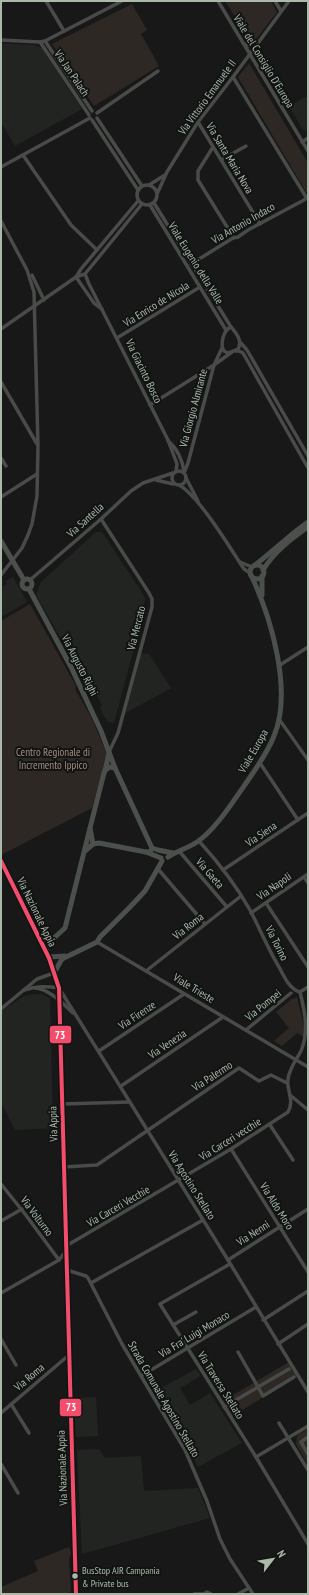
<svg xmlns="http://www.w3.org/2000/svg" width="309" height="1595" viewBox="0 0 309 1595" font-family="'PT Sans Narrow',sans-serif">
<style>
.built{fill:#222422}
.green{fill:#2e2825}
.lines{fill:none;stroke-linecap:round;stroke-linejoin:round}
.street{stroke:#484b48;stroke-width:3.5}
.secondary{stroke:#4c504c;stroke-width:5}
.bus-1-casing{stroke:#121413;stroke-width:7}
.bus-1{stroke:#f44d6c;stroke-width:4}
.bus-dot{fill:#aab9a9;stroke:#121413;stroke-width:1.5}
.labels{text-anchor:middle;stroke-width:4;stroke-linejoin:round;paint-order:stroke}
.bus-label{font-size:10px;fill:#aab9a9;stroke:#121413;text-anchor:start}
.street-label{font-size:11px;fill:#aab9a9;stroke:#121413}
.park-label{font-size:11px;fill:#a38c81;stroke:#121413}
.line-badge{stroke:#121413;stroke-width:1.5}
.badge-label{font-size:11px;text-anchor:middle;font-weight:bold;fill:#fff}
</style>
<rect width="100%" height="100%" fill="#181818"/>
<!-- built -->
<g class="built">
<path d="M1,43L34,45L42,48L82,109L15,146L1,122Z"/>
<path d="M308,96V131H307L303,130L289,106Z"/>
<path d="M96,532H102L143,594L145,600L133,652L114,723L108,722L100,709L102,705L89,681L84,679L36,595L41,582Z"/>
<path d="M13,577L27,602L1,617V588L7,584L6,581Z"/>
<path d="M139,653L149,654L171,688L122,715Z"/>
<path d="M35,994H41L50,998L53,1128L15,1130L1,1102V1011L24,996Z"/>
<path d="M196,1369L201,1376L180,1388L190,1405L210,1393L242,1443L198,1467L187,1445L154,1392Z"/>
<path d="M96,1397L98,1436L76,1437L74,1398Z"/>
<path d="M99,1449L105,1458L141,1456L144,1491L198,1488L210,1518L82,1554L77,1450Z"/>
</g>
<!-- green -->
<g class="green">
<path d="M225,1H271L277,12L254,42L252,43Z"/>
<path d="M132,4L147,30L141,34L159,66L94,106L52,44Z"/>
<path d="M249,63L308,163V191L306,192L238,77Z"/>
<path d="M30,604L76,686L75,689L91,717L107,754L92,808L1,855V621Z"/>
<path d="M297,997L304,1026V1037L297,1033L282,1046L274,1041L289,1028L276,1012L292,999Z"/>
<path d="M289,1362L298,1376L231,1417L221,1402Z"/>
<path d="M308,1429V1465L296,1444L297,1435Z"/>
<path d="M69,1547L71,1553L69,1560L71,1592L64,1594H1V1587L38,1571L34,1561Z"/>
</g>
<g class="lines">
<!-- street -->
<g class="street">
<path d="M46,1L64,31"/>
<path d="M218,1L308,151"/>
<path d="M275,1L281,11"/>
<path d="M1,40L40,42L45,41L122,1"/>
<path d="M45,41L92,111"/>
<path d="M40,42L89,115"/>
<path d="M243,43L249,46H255"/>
<path d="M233,77L306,197"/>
<path d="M97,113L158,71"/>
<path d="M97,118L142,186"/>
<path d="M92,120L138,190"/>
<path d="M198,122L260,224"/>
<path d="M302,142L308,138"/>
<path d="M213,147L198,171V180L232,235"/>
<path d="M23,155L71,225L97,250"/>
<path d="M221,160L246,146"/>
<path d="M1,167L90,118"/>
<circle cx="147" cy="195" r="10"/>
<path d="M149,185L165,175"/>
<path d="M157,194L167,172L198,122L233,77L289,1"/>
<path d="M154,203L231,327"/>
<path d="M150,205L226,330"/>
<path d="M1,221L27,270L34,292L38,446L37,496L32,524L28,535L22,548L1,575"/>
<path d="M191,264L233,238L238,237L248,230L304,200L308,196"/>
<path d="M85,274L89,284L168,440L177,464L176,471"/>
<path d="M32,275L44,300"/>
<path d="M102,309L94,303L76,277L81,269L138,201"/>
<path d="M231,327C236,333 243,341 238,349L228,353L224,351C220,345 223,330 231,327Z"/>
<path d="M1,329L76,277L85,274L142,204"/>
<path d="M117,338L200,287"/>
<path d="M240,342L247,350L308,456"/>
<path d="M235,351H239L243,353L308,468"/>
<path d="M1,382L37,444"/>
<path d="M150,405L214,365L232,352"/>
<path d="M168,441C177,448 183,461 184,472"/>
<path d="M1,458L6,466"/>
<circle cx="179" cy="478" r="7"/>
<path d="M184,473L188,463L214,365L222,348"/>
<path d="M186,478L198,501"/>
<path d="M156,480L173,484"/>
<path d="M179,485C199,496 230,548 244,569L250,573"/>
<path d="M1,497L37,474"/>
<path d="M101,519L149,593L152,599V607L118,733L109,752"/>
<path d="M240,562L252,567"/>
<path d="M30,580L101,519L131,491L143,483L173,473"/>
<path d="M280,665L308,647"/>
<path d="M279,719L308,760"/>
<path d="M260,763L298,820"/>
<path d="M199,841C218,862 236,885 250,910C260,929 268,949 279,967C284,976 289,989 300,992"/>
<path d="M179,851L227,907"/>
<path d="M158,869L205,924"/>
<path d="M223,870L308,813"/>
<path d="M304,877L308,883"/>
<path d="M266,903L308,967"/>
<path d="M251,913L308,874"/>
<path d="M97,942L308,1067"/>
<path d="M146,971L241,896"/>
<path d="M35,988C49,989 64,1004 73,1013"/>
<path d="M24,990C37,986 46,986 59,988L228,1260L308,1392"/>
<path d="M300,992L308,987"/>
<path d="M1,1009L37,979L54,973"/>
<path d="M246,1030L291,993"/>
<path d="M99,1051L184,994"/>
<path d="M121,1086L223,1017"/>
<path d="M290,1095L308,1110"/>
<path d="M62,1104L130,1102"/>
<path d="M270,1125L293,1160"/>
<path d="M231,1149L308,1272"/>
<path d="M64,1167L97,1165L239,1068L259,1081L271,1075L287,1083"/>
<path d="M1,1184L25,1214L59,1260"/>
<path d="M1,1221L22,1209"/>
<path d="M66,1246L231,1149L288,1112C295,1100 286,1090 288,1079C289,1069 296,1060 301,1051C309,1032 305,1012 300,992"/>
<path d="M228,1260L308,1209"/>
<path d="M230,1264L160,1304L256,1457L308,1544"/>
<path d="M67,1270L86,1276L88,1278L122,1344L185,1450L207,1501L220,1539L230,1559L253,1594"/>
<path d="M91,1283L203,1220"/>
<path d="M1,1293L59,1260L66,1251"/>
<path d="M263,1320L308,1291"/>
<path d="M173,1325L196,1312"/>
<path d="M1,1339L16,1365"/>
<path d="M278,1344L308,1324"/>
<path d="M289,1369L258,1387L263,1396L294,1377"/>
<path d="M141,1376L256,1307"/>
<path d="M11,1404L29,1433"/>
<path d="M224,1407L258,1387L238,1352"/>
<path d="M1,1413L69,1355"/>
<path d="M279,1423L308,1470"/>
<path d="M308,1437L301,1442L308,1454"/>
<path d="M256,1457L308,1426"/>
<path d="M1,1464L18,1493"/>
<path d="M194,1594H204"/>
<path d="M204,1594L207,1592L211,1594"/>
<path d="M238,1594L249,1588"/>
</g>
<!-- secondary -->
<g class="secondary">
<path d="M1,541L24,580"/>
<path d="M255,565C274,551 289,535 308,522"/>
<circle cx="257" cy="572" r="7"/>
<path d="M263,570C274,552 291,539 308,527"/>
<circle cx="27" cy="584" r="5"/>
<path d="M29,589L71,667L101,731L115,768L152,848L150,852H146"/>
<path d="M262,595V576"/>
<path d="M105,771L109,753"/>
<path d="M93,844L90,828L104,773L105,770L110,767L115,768"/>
<path d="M152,848L158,850L173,853"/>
<path d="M85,851L93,844L99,843L146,852L161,858"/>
<path d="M168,857C177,851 188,848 197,842C215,830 232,803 244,786C255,770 267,754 274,736C293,691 271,617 251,575"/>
<path d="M1,861L49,958L59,988L76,1594"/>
<path d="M40,940L54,938"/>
<path d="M45,951L54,938L65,928L90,828"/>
<path d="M49,957L65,956"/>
<path d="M54,973L62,959L97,942L100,937L130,907L145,891L162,861"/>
</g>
<defs>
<path id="bus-1" d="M1,861L49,958L59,988L76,1594"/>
</defs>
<!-- bus-1 casing -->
<use href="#bus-1" class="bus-1-casing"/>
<!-- bus-1 -->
<use href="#bus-1" class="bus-1"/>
</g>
<!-- markers -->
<circle class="bus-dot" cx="75" cy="1576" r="3.5"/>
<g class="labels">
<!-- bus labels -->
<g class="bus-label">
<text x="82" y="1574">BusStop AIR Campania<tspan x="82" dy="13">&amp; Private bus</tspan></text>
</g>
<!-- street labels -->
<g class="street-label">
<text transform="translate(264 61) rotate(59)" y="4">Viale del Consiglio D'Europa</text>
<text transform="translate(72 73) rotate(56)" y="4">Via Jan Palach</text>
<text transform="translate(207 97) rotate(-54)" y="4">Via Vittorio Emanuele II</text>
<text transform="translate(230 158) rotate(59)" y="4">Via Santa Maria Nova</text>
<text transform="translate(243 223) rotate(-30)" y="4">Via Antonio Indaco</text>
<text transform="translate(196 263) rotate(58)" y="4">Viale Eugenio della Valle</text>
<text transform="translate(156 304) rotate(-32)" y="4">Via Enrico de Nicola</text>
<text transform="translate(144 371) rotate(64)" y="4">Via Giacinto Bosco</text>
<text transform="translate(193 408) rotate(-75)" y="4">Via Giorgio Almirante</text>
<text transform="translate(85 520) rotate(-42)" y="4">Via Santella</text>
<text transform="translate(136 628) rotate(-76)" y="4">Via Mercato</text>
<text transform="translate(80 665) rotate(63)" y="4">Via Augusto Righi</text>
<text transform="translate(253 751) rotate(-60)" y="4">Viale Europa</text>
<text transform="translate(261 834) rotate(-34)" y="4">Via Siena</text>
<text transform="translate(210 873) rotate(49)" y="4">Via Gaeta</text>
<text transform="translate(274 886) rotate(-35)" y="4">Via Napoli</text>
<text transform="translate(37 912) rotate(64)" y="4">Via Nazionale Appia</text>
<text transform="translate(188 926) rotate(-38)" y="4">Via Roma</text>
<text transform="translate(277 943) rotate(63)" y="4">Via Torino</text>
<text transform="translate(194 988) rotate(31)" y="4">Viale Trieste</text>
<text transform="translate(263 1005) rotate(-39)" y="4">Via Pompei</text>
<text transform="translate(137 1015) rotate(-34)" y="4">Via Firenze</text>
<text transform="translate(167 1044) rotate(-34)" y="4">Via Venezia</text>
<text transform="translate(212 1076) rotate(-33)" y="4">Via Palermo</text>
<text transform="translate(53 1124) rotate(-92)" y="4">Via Appia</text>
<text transform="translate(230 1139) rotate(-32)" y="4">Via Carceri vecchie</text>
<text transform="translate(192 1185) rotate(58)" y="4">Via Agostino Stellato</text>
<text transform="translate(118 1206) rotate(-30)" y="4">Via Carceri Vecchie</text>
<text transform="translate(277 1206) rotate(58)" y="4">Via Aldo Moro</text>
<text transform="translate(37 1216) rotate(53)" y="4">Via Volturno</text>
<text transform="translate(253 1233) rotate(-33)" y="4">Via Nenni</text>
<text transform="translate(194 1334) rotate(-31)" y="4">Via Fra' Luigi Monaco</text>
<text transform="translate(29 1377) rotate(-40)" y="4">Via Roma</text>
<text transform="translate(221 1385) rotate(58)" y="4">Via Traversa Stellato</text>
<text transform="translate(164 1399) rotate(60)" y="4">Strada Comunale Agostino Stellato</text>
<text transform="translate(62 1468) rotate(-92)" y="4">Via Nazionale Appia</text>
</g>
<!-- park labels -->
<g class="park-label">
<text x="53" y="756">Centro Regionale di<tspan x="53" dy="13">Incremento Ippico</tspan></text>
</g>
</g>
<g class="line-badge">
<rect x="49" y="1025" width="23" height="19" rx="4" fill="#f44d6c"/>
<rect x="59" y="1398" width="23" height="19" rx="4" fill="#f44d6c"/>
</g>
<g class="badge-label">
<text x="60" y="1039">73</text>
<text x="71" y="1411">73</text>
</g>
<!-- border -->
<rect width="309" height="1595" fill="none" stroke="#aab9a9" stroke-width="4"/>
<!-- north arrow -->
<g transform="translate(273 1559) rotate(59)" stroke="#121413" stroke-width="3" paint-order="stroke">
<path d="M0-3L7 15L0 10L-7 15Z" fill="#aab9a9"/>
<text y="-6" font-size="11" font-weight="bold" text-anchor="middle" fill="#aab9a9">N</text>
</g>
</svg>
